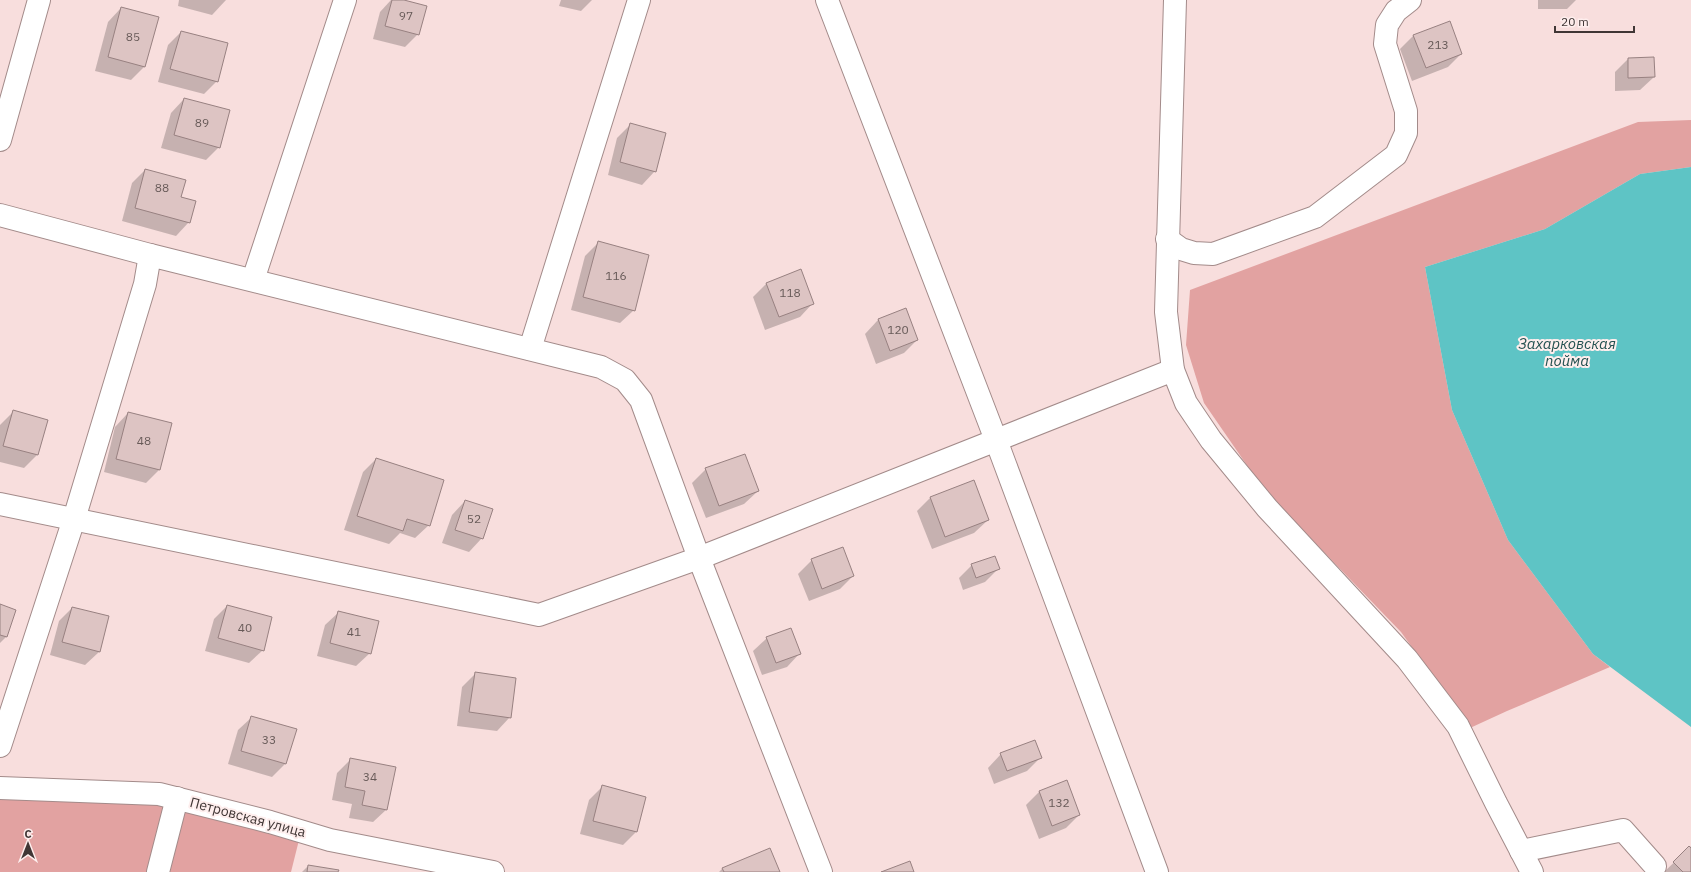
<svg xmlns="http://www.w3.org/2000/svg" width="1691" height="872" viewBox="0 0 1691 872" font-family="'IBM Plex Sans',sans-serif">
<style>
.green{fill:#e2a2a1}
.water{fill:#5ec4c5}
.shadow{fill:#0003}
.building{fill:#ddc4c3;stroke:#988181}
.lines{fill:none;stroke-linecap:round;stroke-linejoin:round}
.minor-casing{stroke:#a38b8a;stroke-width:24}
.minor{stroke:#fff;stroke-width:22}
.labels{text-anchor:middle;stroke-width:4;stroke-linejoin:round;paint-order:stroke}
.number-label{font-size:12px;fill:#675a58}
.street-label{font-size:14px;fill:#403635;stroke:#feeeed}
.water-label{font-size:15px;font-style:italic;fill:#245151;stroke:#feeeed}
</style>
<rect width="100%" height="100%" fill="#f8dedd"/>
<!-- green -->
<g class="green">
<path d="M1691,120V167L1640,174L1545,229L1425,267L1452,410L1508,540L1593,654L1610,667L1507,711L1470,728L1401,632L1264,490L1204,403L1186,345L1190,290L1638,122Z"/>
<path d="M0,793L129,796L299,840L291,872H0Z"/>
</g>
<!-- water -->
<path class="water" d="M1691,167V727L1593,654L1508,540L1452,410L1425,267L1545,229L1640,174Z"/>
<!-- shadow -->
<g class="shadow">
<path d="M179,0H226L212,15L178,6Z"/>
<path d="M391,0H400L418,34L405,47L373,39L380,12Z"/>
<path d="M561,0H592L581,11L559,6Z"/>
<path d="M1538,0H1576L1567,9H1538Z"/>
<path d="M121,8L144,67L131,80L95,71L108,22Z"/>
<path d="M181,32L217,81L204,94L158,82L168,45Z"/>
<path d="M1413,36L1461,54L1448,67L1412,81L1400,49Z"/>
<path d="M1628,59L1654,77L1640,90L1615,91V72Z"/>
<path d="M184,99L219,147L206,160L161,148L171,113Z"/>
<path d="M631,124L655,171L642,185L608,175L617,138Z"/>
<path d="M145,170L180,198L189,222L176,236L122,221L132,183Z"/>
<path d="M599,242L634,310L620,323L571,310L585,256Z"/>
<path d="M766,284L813,303L800,317L765,330L753,297Z"/>
<path d="M906,310L917,340L904,353L876,364L865,334L878,320Z"/>
<path d="M13,412L37,455L24,468L0,462V425Z"/>
<path d="M128,413L159,470L146,483L104,472L115,427Z"/>
<path d="M376,459L429,525L415,538L400,533L389,544L344,530L363,472Z"/>
<path d="M706,469L758,491L744,504L706,518L692,483Z"/>
<path d="M930,498L988,520L974,533L932,549L917,511Z"/>
<path d="M465,501L482,538L469,552L442,543L452,515Z"/>
<path d="M812,560L853,576L840,589L809,601L798,574Z"/>
<path d="M972,565L999,568L985,582L963,590L959,578Z"/>
<path d="M0,605L15,610L6,637L0,643Z"/>
<path d="M227,606L263,650L249,663L205,651L214,619Z"/>
<path d="M72,608L108,617L99,652L85,665L50,655L59,621Z"/>
<path d="M339,612L370,653L356,666L317,656L325,625Z"/>
<path d="M767,638L800,653L787,667L762,675L753,651Z"/>
<path d="M475,674L510,717L497,731L457,726L462,687Z"/>
<path d="M252,717L295,729L285,764L272,777L228,764L238,730Z"/>
<path d="M1001,754L1040,758L1027,771L994,784L988,768Z"/>
<path d="M351,759L387,809L373,822L349,818L352,804L332,800L337,773Z"/>
<path d="M602,787L636,832L623,845L580,834L589,800Z"/>
<path d="M1039,792L1079,815L1066,828L1039,839L1026,805Z"/>
<path d="M1691,846V872H1664L1689,848Z"/>
<path d="M308,866L337,872H302Z"/>
<path d="M722,869L779,872H719Z"/>
</g>
<!-- building -->
<g class="building">
<path d="M392,0H404L427,6L419,35L385,26Z"/>
<path d="M121,7L159,17L145,67L108,57Z"/>
<path d="M1450,21L1462,54L1426,68L1413,35Z"/>
<path d="M181,31L228,43L218,82L170,69Z"/>
<path d="M1654,57L1655,77L1628,78V58Z"/>
<path d="M184,98L230,110L220,148L174,135Z"/>
<path d="M630,123L666,133L656,172L620,162Z"/>
<path d="M145,169L186,180L181,197L196,201L190,223L135,208Z"/>
<path d="M598,241L649,255L635,311L583,297Z"/>
<path d="M801,269L814,304L779,317L766,283Z"/>
<path d="M906,308L918,340L890,351L878,319Z"/>
<path d="M13,410L48,420L38,455L3,446Z"/>
<path d="M128,412L172,423L160,470L116,459Z"/>
<path d="M745,454L759,491L719,506L705,468Z"/>
<path d="M376,458L444,480L430,526L407,519L403,531L357,516Z"/>
<path d="M974,480L989,520L945,537L930,497Z"/>
<path d="M465,500L493,509L483,539L455,530Z"/>
<path d="M843,547L854,576L822,589L811,559Z"/>
<path d="M995,556L1000,569L976,578L971,564Z"/>
<path d="M0,604L16,610L7,637L0,635Z"/>
<path d="M227,605L272,617L264,651L218,638Z"/>
<path d="M72,607L109,616L100,652L62,642Z"/>
<path d="M338,611L379,621L371,654L330,643Z"/>
<path d="M791,628L801,654L776,663L766,637Z"/>
<path d="M475,672L516,678L511,718L469,712Z"/>
<path d="M251,716L297,729L286,764L241,751Z"/>
<path d="M1035,740L1042,758L1007,771L1000,753Z"/>
<path d="M350,758L396,767L387,810L362,805L365,791L345,787Z"/>
<path d="M1067,780L1080,815L1052,826L1039,791Z"/>
<path d="M602,785L646,797L637,832L593,821Z"/>
<path d="M1689,846L1691,848V872H1683L1673,862Z"/>
<path d="M770,848L780,872H724L722,868Z"/>
<path d="M910,861L914,872H881Z"/>
<path d="M308,865L339,870L338,872H307Z"/>
</g>
<g class="lines">
<defs>
<g id="minor">
<path d="M827,0L996,440L1157,872"/>
<path d="M1175,0L1166,312L1173,370L1186,403L1211,440L1267,508L1407,659L1458,726L1496,803L1532,872"/>
<path d="M0,140L39,0"/>
<path d="M0,215L150,255"/>
<path d="M1167,239L1181,249L1194,253L1213,254L1315,217L1396,155L1406,133V111L1385,44L1387,25L1396,11L1410,0"/>
<path d="M253,280L345,0"/>
<path d="M530,349L639,0"/>
<path d="M0,504L539,615L699,558L1173,370"/>
<path d="M0,746L74,519L145,284L150,255L601,367L625,380L641,400L699,558L821,872"/>
<path d="M0,788L159,794L270,822L330,840L493,872"/>
<path d="M1521,851L1623,830L1655,866"/>
<path d="M158,872L177,798"/>
</g>
</defs>
<!-- minor casing -->
<use href="#minor" class="minor-casing"/>
<!-- minor -->
<use href="#minor" class="minor"/>
</g>
<g class="labels">
<!-- number labels -->
<g class="number-label">
<text x="406" y="20">97</text>
<text x="133" y="41">85</text>
<text x="1438" y="49">213</text>
<text x="202" y="127">89</text>
<text x="162" y="192">88</text>
<text x="616" y="280">116</text>
<text x="790" y="297">118</text>
<text x="898" y="334">120</text>
<text x="144" y="445">48</text>
<text x="474" y="523">52</text>
<text x="245" y="632">40</text>
<text x="354" y="636">41</text>
<text x="269" y="744">33</text>
<text x="370" y="781">34</text>
<text x="1059" y="807">132</text>
</g>
<!-- street labels -->
<g class="street-label">
<text transform="translate(248 817) rotate(15)" y="5">Петровская улица</text>
</g>
<!-- water labels -->
<g class="water-label">
<text x="1567" y="349">Захарковская<tspan x="1567" dy="17">пойма</tspan></text>
</g>
</g>
<!-- north arrow -->
<g transform="translate(28 844)" stroke="#feeeed" stroke-width="3" paint-order="stroke">
<path d="M0-3L7 15L0 10L-7 15Z" fill="#403635"/>
<text y="-6" font-size="11" font-weight="bold" text-anchor="middle" fill="#403635">С</text>
</g>
<!-- scale -->
<path d="M1555 26v6h79v-6" fill="none" stroke="#403635" stroke-width="2"/>
<text x="1561" y="26" font-size="12" fill="#403635" stroke="#feeeed" stroke-width="3" paint-order="stroke">20 m</text>
</svg>
